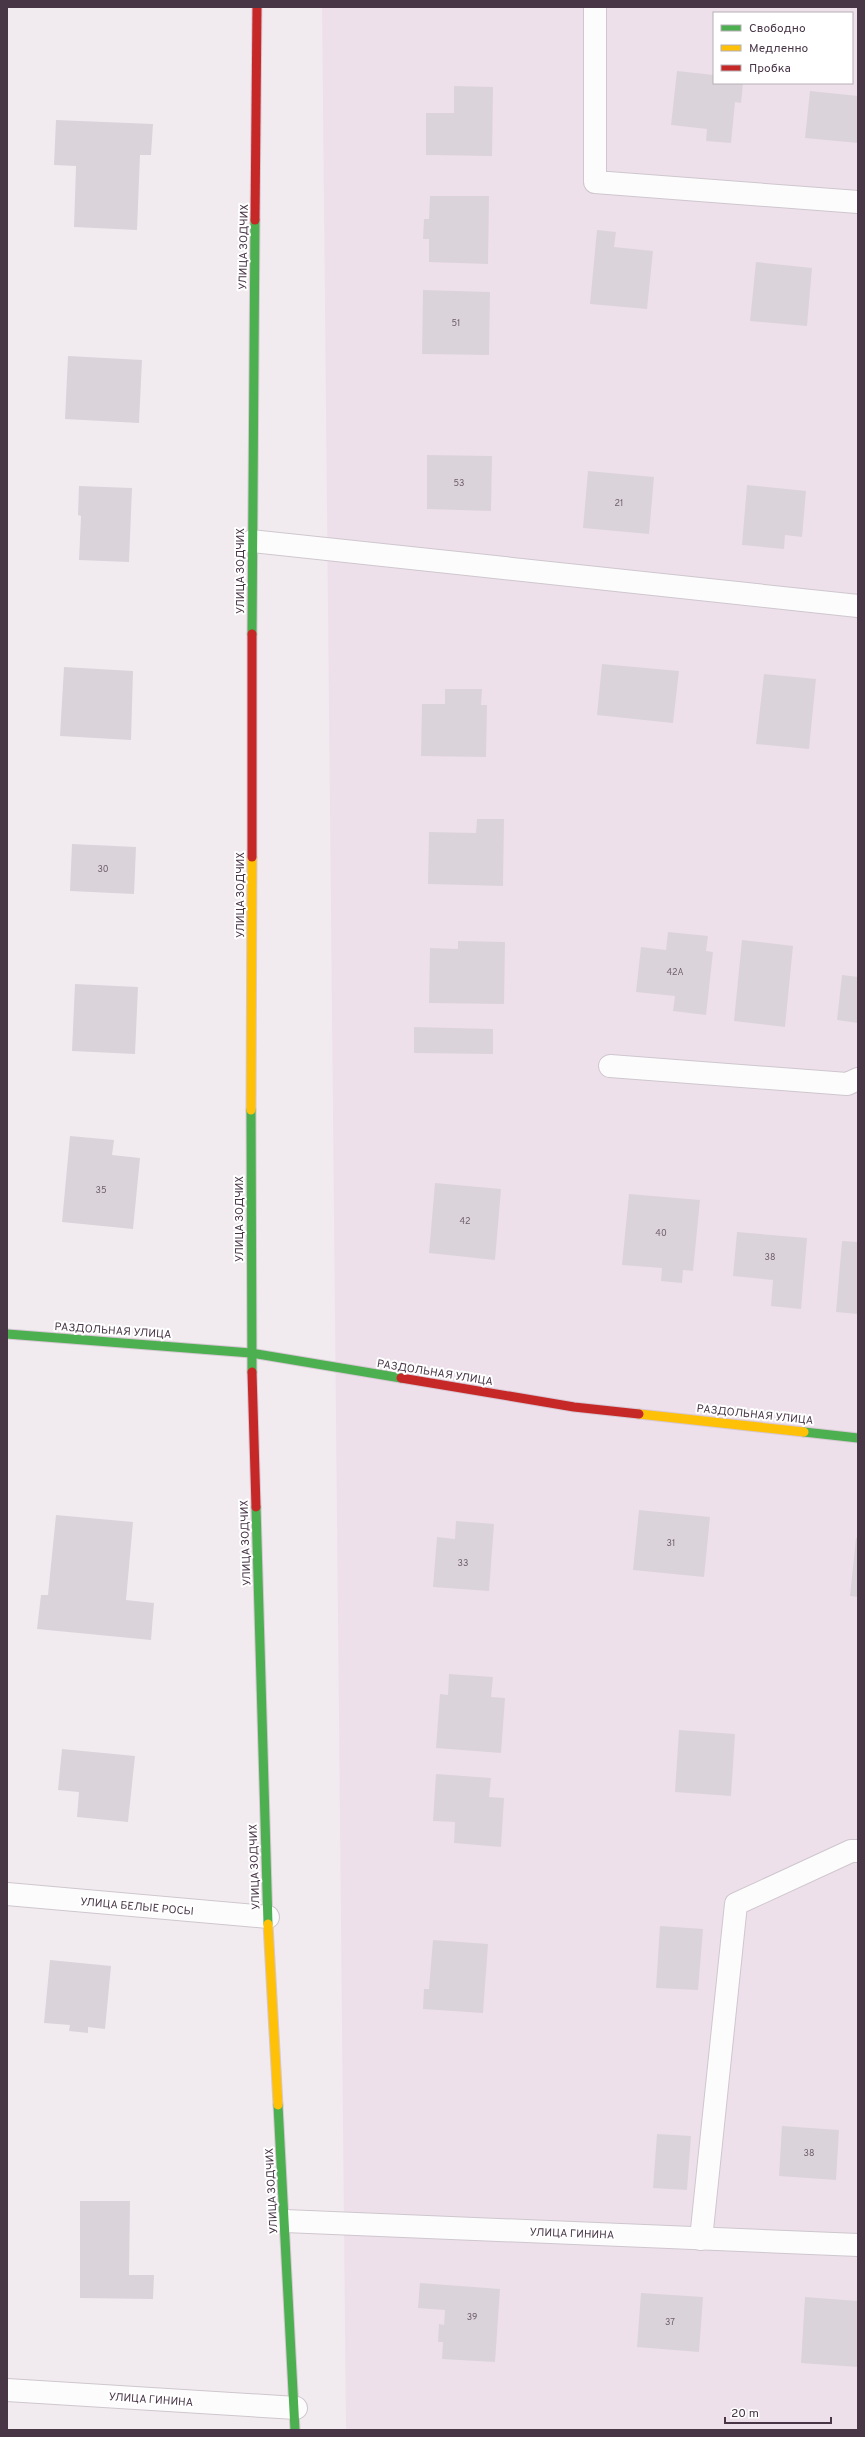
<svg xmlns="http://www.w3.org/2000/svg" width="865" height="2437" viewBox="0 0 865 2437" font-family="Overpass,sans-serif">
<style>
.residential{fill:#ede0eb;fill-rule:evenodd}
.building{fill:#dbd3da}
.lines{fill:none;stroke-linecap:round;stroke-linejoin:round}
.street-casing{stroke:#cec7cd;stroke-width:24}
.fast-casing{stroke:#d7c7d3;stroke-width:11}
.slow-casing{stroke:#d7c7d3;stroke-width:11}
.jam-casing{stroke:#d7c7d3;stroke-width:11}
.street{stroke:#fdfcfd;stroke-width:22}
.fast{stroke:#4caf50;stroke-width:9}
.slow{stroke:#ffc107;stroke-width:9}
.jam{stroke:#c62828;stroke-width:9}
.labels{text-anchor:middle;stroke-width:4;stroke-linejoin:round;paint-order:stroke}
.number-label{font-size:9px;fill:#6e5e6c}
.street-label{font-size:11px;fill:#483647;stroke:#fff}
</style>
<rect width="100%" height="100%" fill="#f1ebf0"/>
<!-- residential -->
<path class="residential" d="M322,7H858V2430H346ZM714,13H852V83H714Z"/>
<!-- building -->
<g class="building">
<path d="M677,71L714,75V83H743L741,103L735,102L731,143L706,141L707,129L671,125Z"/>
<path d="M454,86L493,87L492,156L426,155V113H454Z"/>
<path d="M810,91L858,96V143L805,138Z"/>
<path d="M56,120L153,124L151,155H140L137,230L74,227L76,166L54,165Z"/>
<path d="M430,196H489L488,264L429,262V239H423L424,219H429Z"/>
<path d="M597,230L616,232L614,247L653,251L647,309L590,304Z"/>
<path d="M756,262L812,268L807,326L750,321Z"/>
<path d="M423,290L490,292L489,355L422,354Z"/>
<path d="M68,356L142,360L139,423L65,419Z"/>
<path d="M427,455L492,456L491,511L427,509Z"/>
<path d="M588,471L654,477L649,534L583,528Z"/>
<path d="M747,485L806,491L802,537L785,535L784,549L742,545Z"/>
<path d="M79,486L132,488L129,562L79,560L81,516L78,515Z"/>
<path d="M602,664L679,671L673,723L597,715Z"/>
<path d="M64,667L133,671L131,740L60,736Z"/>
<path d="M764,674L816,679L809,749L756,744Z"/>
<path d="M445,689H482L481,705H487L486,757L421,756L422,704H445Z"/>
<path d="M477,819H504L503,886L428,884L429,832L476,833Z"/>
<path d="M72,844L136,847L134,894L70,891Z"/>
<path d="M668,932L708,936L706,951L713,952L706,1015L673,1011L675,996L636,992L641,947L666,950Z"/>
<path d="M742,940L793,946L785,1027L734,1021Z"/>
<path d="M458,941L505,942L504,1004L429,1003L430,948L458,949Z"/>
<path d="M842,975L858,977V1023L837,1020Z"/>
<path d="M75,984L138,987L135,1054L72,1051Z"/>
<path d="M414,1027L493,1029V1054L414,1053Z"/>
<path d="M70,1136L114,1140L112,1155L140,1158L133,1229L62,1222Z"/>
<path d="M435,1183L501,1189L495,1260L429,1253Z"/>
<path d="M629,1194L700,1200L693,1271L683,1270L682,1283L661,1281L662,1268L622,1265Z"/>
<path d="M737,1232L807,1238L801,1309L771,1306L773,1280L733,1276Z"/>
<path d="M842,1241L858,1242V1314L836,1312Z"/>
<path d="M639,1510L710,1517L704,1577L633,1570Z"/>
<path d="M56,1515L133,1522L126,1600L154,1603L151,1640L37,1629L41,1595H48Z"/>
<path d="M456,1521L494,1524L489,1591L433,1587L437,1537L455,1539Z"/>
<path d="M856,1538H858V1597L850,1596Z"/>
<path d="M449,1674L493,1677L491,1697L505,1698L501,1753L436,1748L440,1694L448,1695Z"/>
<path d="M679,1730L735,1734L731,1796L675,1792Z"/>
<path d="M62,1749L135,1756L128,1822L77,1817L79,1792L58,1790Z"/>
<path d="M436,1774L491,1778L489,1797L504,1798L501,1847L454,1843L455,1822L433,1821Z"/>
<path d="M660,1926L703,1929L698,1990L656,1988Z"/>
<path d="M433,1940L488,1944L483,2013L423,2009L424,1989H429Z"/>
<path d="M50,1960L111,1966L105,2029L88,2027V2033L69,2031L70,2025L44,2023Z"/>
<path d="M782,2126L839,2130L836,2180L779,2176Z"/>
<path d="M657,2134L691,2136L687,2190L653,2188Z"/>
<path d="M80,2201H130L129,2275H154L153,2299L80,2298Z"/>
<path d="M420,2283L500,2289L495,2362L442,2359L443,2342H438L439,2324L444,2325L445,2310L418,2308Z"/>
<path d="M641,2293L703,2297L699,2352L637,2347Z"/>
<path d="M805,2297L858,2301V2367L801,2363Z"/>
</g>
<g class="lines">
<defs>
<g id="street">
<path d="M595,7V182L858,202"/>
<path d="M252,541L858,606"/>
<path d="M610,1066L847,1084L858,1079"/>
<path d="M7,1894L268,1917"/>
<path d="M285,2221L858,2245"/>
<path d="M701,2239L736,1904L851,1851H858"/>
<path d="M7,2390L296,2408"/>
</g>
<g id="fast">
<path d="M252,634L255,220"/>
<path d="M251,1110L252,1372"/>
<path d="M7,1334L251,1353L401,1378"/>
<path d="M804,1432L858,1438"/>
<path d="M256,1507L268,1924"/>
<path d="M278,2105L295,2430"/>
</g>
<g id="slow">
<path d="M251,1110L252,857"/>
<path d="M639,1414L804,1432"/>
<path d="M268,1924L278,2105"/>
</g>
<g id="jam">
<path d="M255,220L257,7"/>
<path d="M252,857V634"/>
<path d="M252,1372L256,1507"/>
<path d="M401,1378L574,1407L639,1414"/>
</g>
</defs>
<!-- street casing -->
<use href="#street" class="street-casing"/>
<!-- fast casing -->
<use href="#fast" class="fast-casing"/>
<!-- slow casing -->
<use href="#slow" class="slow-casing"/>
<!-- jam casing -->
<use href="#jam" class="jam-casing"/>
<!-- street -->
<use href="#street" class="street"/>
<!-- fast -->
<use href="#fast" class="fast"/>
<!-- slow -->
<use href="#slow" class="slow"/>
<!-- jam -->
<use href="#jam" class="jam"/>
</g>
<g class="labels">
<!-- number labels -->
<g class="number-label">
<text x="456" y="326">51</text>
<text x="459" y="486">53</text>
<text x="619" y="506">21</text>
<text x="103" y="872">30</text>
<text x="675" y="975">42А</text>
<text x="101" y="1193">35</text>
<text x="465" y="1224">42</text>
<text x="661" y="1236">40</text>
<text x="770" y="1260">38</text>
<text x="671" y="1546">31</text>
<text x="463" y="1566">33</text>
<text x="809" y="2156">38</text>
<text x="472" y="2320">39</text>
<text x="670" y="2325">37</text>
</g>
<!-- street labels -->
<g class="street-label">
<text transform="translate(243 247) rotate(-89)" y="4">УЛИЦА ЗОДЧИХ</text>
<text transform="translate(240 571) rotate(-90)" y="4">УЛИЦА ЗОДЧИХ</text>
<text transform="translate(240 895) rotate(-90)" y="4">УЛИЦА ЗОДЧИХ</text>
<text transform="translate(239 1219) rotate(-90)" y="4">УЛИЦА ЗОДЧИХ</text>
<text transform="translate(113 1330) rotate(4)" y="4">РАЗДОЛЬНАЯ УЛИЦА</text>
<text transform="translate(435 1372) rotate(9)" y="4">РАЗДОЛЬНАЯ УЛИЦА</text>
<text transform="translate(755 1414) rotate(6)" y="4">РАЗДОЛЬНАЯ УЛИЦА</text>
<text transform="translate(245 1543) rotate(-92)" y="4">УЛИЦА ЗОДЧИХ</text>
<text transform="translate(254 1867) rotate(-92)" y="4">УЛИЦА ЗОДЧИХ</text>
<text transform="translate(137 1906) rotate(5)" y="4">УЛИЦА БЕЛЫЕ РОСЫ</text>
<text transform="translate(271 2191) rotate(-93)" y="4">УЛИЦА ЗОДЧИХ</text>
<text transform="translate(572 2233) rotate(2)" y="4">УЛИЦА ГИНИНА</text>
<text transform="translate(151 2399) rotate(4)" y="4">УЛИЦА ГИНИНА</text>
</g>
</g>
<!-- border -->
<rect width="865" height="2437" fill="none" stroke="#483647" stroke-width="16"/>
<!-- legend -->
<rect x="713" y="12" width="140" height="72" fill="#ffffff" stroke="#b6afb5"/>
<rect x="721" y="25" width="20" height="6" fill="#4caf50" stroke="#b6afb5"/>
<text x="749" y="32" font-size="12" fill="#483647">Свободно</text>
<rect x="721" y="45" width="20" height="6" fill="#ffc107" stroke="#b6afb5"/>
<text x="749" y="52" font-size="12" fill="#483647">Медленно</text>
<rect x="721" y="65" width="20" height="6" fill="#c62828" stroke="#b6afb5"/>
<text x="749" y="72" font-size="12" fill="#483647">Пробка</text>
<!-- scale -->
<path d="M725 2417v6h106v-6" fill="none" stroke="#483647" stroke-width="2"/>
<text x="731" y="2417" font-size="12" fill="#483647" stroke="#ffffff" stroke-width="3" paint-order="stroke">20 m</text>
</svg>
